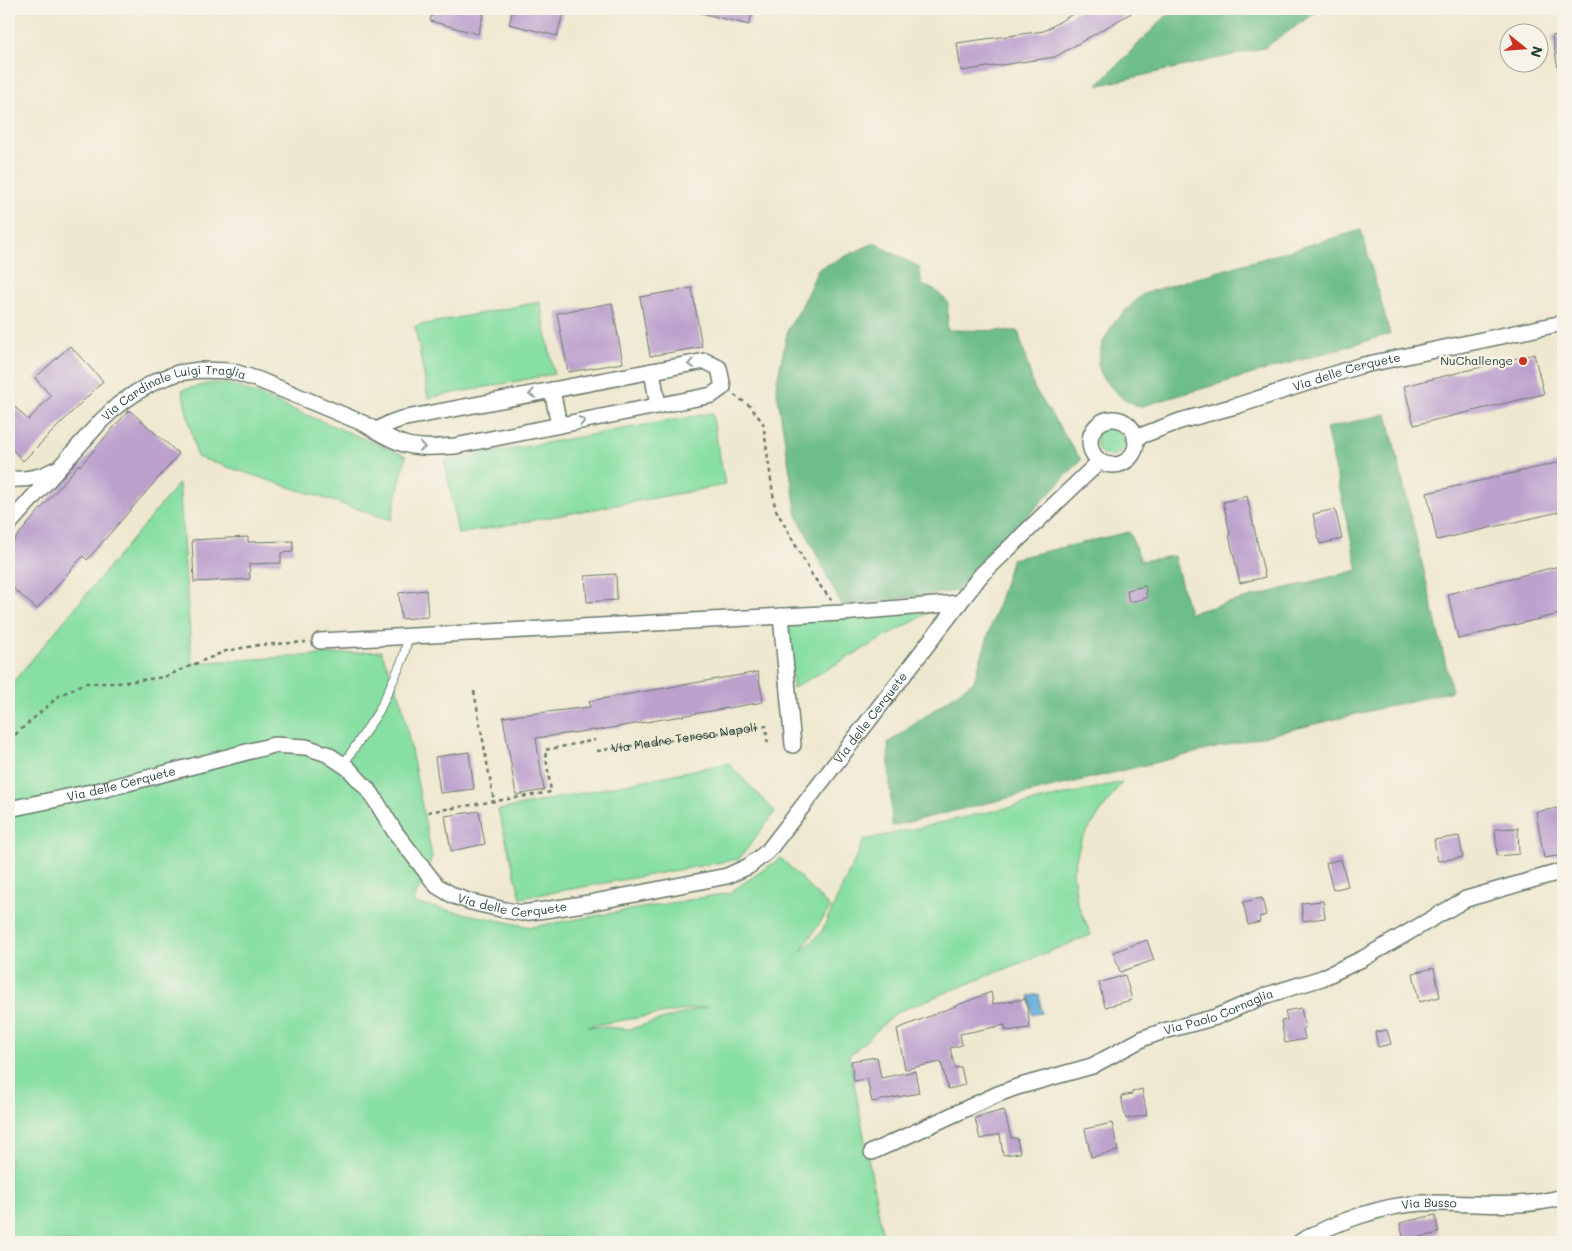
<svg xmlns="http://www.w3.org/2000/svg" width="1572" height="1251" viewBox="0 0 1572 1251" font-family="Mali,sans-serif">
<style>
.green{fill:#88dfa3;stroke:#548e6c;fill-rule:evenodd}
.forest{fill:#6ebe89;stroke:#467e5e}
.water{fill:#65acdc;stroke:#427488}
.building{fill:#bca1cd}
.lines{fill:none;stroke-linecap:round;stroke-linejoin:round}
.service-casing{stroke:#68796b;stroke-width:10}
.minor-casing{stroke:#68796b;stroke-width:18}
.path{stroke:#68796b;stroke-width:2.5;stroke-dasharray:4 4;stroke-linecap:butt}
.service{stroke:#fff;stroke-width:8}
.minor{stroke:#fff;stroke-width:15}
.oneway{stroke:#8f9e9a}
.poi-dot{fill:#c8321e;stroke:#f7f3e8;stroke-width:2}
.labels{text-anchor:middle;stroke-width:4.5;stroke-linejoin:round;paint-order:stroke}
.poi-label{font-size:12px;fill:#1f3d34;stroke:#f7f3e8;text-anchor:end}
.street-label{font-size:12px;fill:#1f3d34;stroke:#f7f3e8}
</style>
<rect width="100%" height="100%" fill="#f7f3e8"/>
<filter id="ink" filterUnits="userSpaceOnUse"><feTurbulence type="fractalNoise" baseFrequency=".02" numOctaves="2"/><feDisplacementMap in="SourceGraphic" scale="10" xChannelSelector="R" yChannelSelector="G"/><feConvolveMatrix kernelMatrix="1 2 1 2 8 2 1 2 1" color-interpolation-filters="sRGB"/></filter>
<filter id="wash" filterUnits="userSpaceOnUse"><feTurbulence type="fractalNoise" baseFrequency=".0096" numOctaves="4" result="noise"/><feDisplacementMap in="SourceGraphic" scale="20" xChannelSelector="R" yChannelSelector="G"/><feGaussianBlur stdDeviation="1.12" result="paint"/><feColorMatrix in="noise" values="0 0 0 0 0 0 0 0 0 0 0 0 0 0 0 0 0 1.4 0 .05"/><feComposite in="paint" operator="in"/></filter>
<g filter="url(#wash)">
<rect width="100%" height="100%" fill="#efe8d0"/>
<!-- green -->
<g class="green">
<path d="M540,302L554,374L428,398L415,326Z"/>
<path d="M212,383L227,384L241,388L406,456L391,520L197,457L182,390Z"/>
<path d="M712,413L725,485L458,534L445,461Z"/>
<circle cx="1110" cy="442" r="14"/>
<path d="M179,483L192,663L381,651L401,699L432,857L413,903L531,927L729,893L781,858L830,908L800,952L821,933L864,840L1122,782L1081,840L1073,871L1077,902L1091,935L897,1012L849,1056L884,1242H656L537,1237L497,1242H9V687ZM709,1006L630,1029L588,1026Z"/>
<path d="M932,611L793,688L789,621Z"/>
<path d="M728,763L775,812L739,859L521,898L498,810Z"/>
</g>
<!-- forest -->
<g class="forest">
<path d="M1173,9H1321L1264,48L1096,86Z"/>
<path d="M1361,230L1390,334L1139,407L1121,397L1102,378L1098,363L1102,344L1115,321L1144,293Z"/>
<path d="M874,243L919,267L922,285L935,290L948,302L947,330L1018,331L1034,388L1081,460L957,591L842,606L797,515L776,386L788,329L801,308L818,269Z"/>
<path d="M1387,414L1452,691L892,826L888,743L974,681L1012,559L1129,532L1141,561L1174,556L1189,613L1358,570L1326,428Z"/>
</g>
<!-- water -->
<path class="water" d="M1039,994L1042,1013L1032,1015L1029,996Z"/>
<g id="blocks">
<!-- building -->
<g class="building">
<path d="M433,9H485L478,34L430,21Z"/>
<path d="M513,9H564L557,36L509,24Z"/>
<path d="M701,9H753L749,25L701,13Z"/>
<path d="M1081,9H1138L1055,57L961,71L957,43L1044,31Z"/>
<path d="M1563,34V67L1558,68L1552,36Z"/>
<path d="M692,288L702,347L650,356L640,297Z"/>
<path d="M612,303L623,363L568,372L557,313Z"/>
<path d="M70,346L103,381L23,461L9,446V401L28,420L51,396L35,378Z"/>
<path d="M1534,354L1544,394L1414,425L1404,386Z"/>
<path d="M129,410L179,454L87,560L83,556L37,609L9,585V546L79,464L80,466Z"/>
<path d="M1561,462L1563,472V511L1437,540L1427,493Z"/>
<path d="M1247,496L1265,577L1240,583L1229,535L1230,534L1223,502Z"/>
<path d="M1335,509L1342,539L1320,544L1313,514Z"/>
<path d="M248,537V542L293,541V552L281,553V563L249,564L250,579L194,582L192,540Z"/>
<path d="M1563,565V613L1458,639L1448,594Z"/>
<path d="M616,574L617,600L587,602L585,576Z"/>
<path d="M1145,586L1147,598L1129,602L1127,590Z"/>
<path d="M426,590L428,617L401,619L399,593Z"/>
<path d="M758,672L763,702L594,731V730L536,738L544,790L516,795L503,717L590,707L589,701Z"/>
<path d="M469,752L474,789L440,793L435,757Z"/>
<path d="M1563,807V855L1544,858L1536,812Z"/>
<path d="M479,811L485,844L451,851L445,816Z"/>
<path d="M1518,828L1519,854L1497,856L1495,829Z"/>
<path d="M1459,836L1463,857L1438,861L1434,840Z"/>
<path d="M1341,859L1348,886L1333,890L1326,863Z"/>
<path d="M1262,898L1266,915L1259,917L1260,922L1248,925L1243,902Z"/>
<path d="M1323,901L1325,918L1303,921L1301,903Z"/>
<path d="M1147,940L1154,960L1120,972L1113,952Z"/>
<path d="M1434,968L1440,997L1419,1002L1413,973Z"/>
<path d="M1125,975L1132,1000L1105,1007L1099,983Z"/>
<path d="M991,992L993,1004L1026,999L1030,1028L1006,1031L1005,1025L960,1034L962,1045L950,1048L955,1068L961,1067L965,1085L948,1089L941,1062L905,1069L897,1029Z"/>
<path d="M1301,1008L1305,1028L1303,1029L1305,1039L1285,1043L1281,1021L1287,1020L1285,1011Z"/>
<path d="M1387,1030L1391,1044L1378,1047L1375,1032Z"/>
<path d="M877,1057L881,1078L915,1071L919,1093L872,1102L867,1079L854,1081L851,1061Z"/>
<path d="M1142,1089L1147,1115L1126,1119L1121,1096L1132,1094V1092Z"/>
<path d="M1004,1110L1011,1138H1017L1020,1153L1003,1155L1000,1134L980,1139L975,1118Z"/>
<path d="M1112,1123L1118,1151L1091,1157L1085,1129Z"/>
<path d="M1435,1215L1439,1233L1404,1241L1400,1223Z"/>
</g>
</g>
</g>
<g filter="url(#ink)">
<use href="#blocks" fill-opacity="0" stroke="#68796b" stroke-width="1"/>
<g class="lines">
<defs>
<path id="service" d="M343,765L379,711L403,659L408,637"/>
<g id="minor">
<path d="M652,371L658,406"/>
<path d="M552,390L559,425"/>
<circle cx="1113" cy="442" r="23"/>
<path id="s2" d="M1135,438L1180,421L1239,405L1359,366L1563,323"/>
<path d="M9,479C25,480 40,478 54,470"/>
<path id="s3" d="M9,524L101,421L118,405L137,392L156,381L178,373L200,370L231,371L259,380L365,424C377,431 390,440 404,444C420,449 438,447 455,446L712,395L723,387L719,368L705,361L401,419L390,423L377,430"/>
<path d="M781,616L793,745"/>
<path d="M320,641L841,613L959,603"/>
<path id="s4" d="M9,809L101,790L274,745L306,747L327,754L348,768L371,793L395,832L437,886L454,896L471,902L505,910L522,913L545,910L589,903L727,876L749,866L768,851L981,575L1100,461"/>
<path id="s5" d="M872,1152L998,1094L1017,1087L1092,1066L1144,1038L1164,1031L1216,1017L1264,996L1322,978L1364,958L1466,899L1563,871"/>
<path id="s6" d="M1300,1242C1335,1222 1383,1205 1423,1203C1470,1202 1517,1210 1563,1197"/>
</g>
</defs>
<!-- service casing -->
<use href="#service" class="service-casing"/>
<!-- minor casing -->
<use href="#minor" class="minor-casing"/>
<!-- path -->
<g class="path">
<path d="M734,395L750,406L763,423L775,508L812,575L831,600"/>
<path d="M474,691L494,801"/>
<path d="M9,740L60,695L85,683H117L164,677L226,651L259,645L306,642"/>
<path id="s1" d="M597,751L766,726L768,747"/>
<path d="M428,812L551,792L545,750L595,740"/>
</g>
<!-- service -->
<use href="#service" class="service"/>
<!-- minor -->
<use href="#minor" class="minor"/>
</g>
<!-- one-way arrows -->
<defs><path id="oneway-chevron" d="M-2-3.5L2.5 0L-2 3.5" fill="none" stroke-width="1.6" stroke-linecap="round" stroke-linejoin="round" transform="scale(1.25)"/></defs>
<g class="oneway">
<use href="#oneway-chevron" transform="translate(691 364) rotate(169)"/>
<use href="#oneway-chevron" transform="translate(532 394) rotate(169)"/>
<use href="#oneway-chevron" transform="translate(582 421) rotate(-11)"/>
<use href="#oneway-chevron" transform="translate(422 447) rotate(7)"/>
</g>
</g>
<!-- markers -->
<circle class="poi-dot" cx="1523" cy="361" r="5"/>
<g class="labels">
<!-- poi labels -->
<g class="poi-label">
<text x="1513" y="365">NuChallenge</text>
</g>
<!-- street labels -->
<g class="street-label">
<text dy="4" stroke="none"><textPath href="#s2" startOffset="222">Via delle Cerquete</textPath></text>
<text dy="4" stroke="none"><textPath href="#s3" startOffset="220">Via Cardinale Luigi Traglia</textPath></text>
<text dy="4" stroke="none"><textPath href="#s4" startOffset="1015">Via delle Cerquete</textPath></text>
<text dy="4" stroke="none"><textPath href="#s1" startOffset="88">Via Madre Teresa Napoli</textPath></text>
<text dy="4" stroke="none"><textPath href="#s4" startOffset="115">Via delle Cerquete</textPath></text>
<text dy="4" stroke="none"><textPath href="#s4" startOffset="580">Via delle Cerquete</textPath></text>
<text dy="4" stroke="none"><textPath href="#s5" startOffset="375">Via Paolo Cornaglia</textPath></text>
<text dy="4" stroke="none"><textPath href="#s6" startOffset="136">Via Busso</textPath></text>
</g>
</g>
<!-- margin -->
<rect width="1572" height="1251" fill="none" stroke="#f7f3e8" stroke-width="30"/>
<!-- north arrow -->
<g transform="translate(1524 48) rotate(107)"><circle r="24" fill="#f7f3e8" stroke="#a1aaa0"/>
<path d="M0-4L9 19L0 12L-9 19Z" fill="#c8321e"/>
<text y="-8" font-size="14" font-weight="bold" text-anchor="middle" fill="#1f3d34">N</text>
</g>
</svg>
